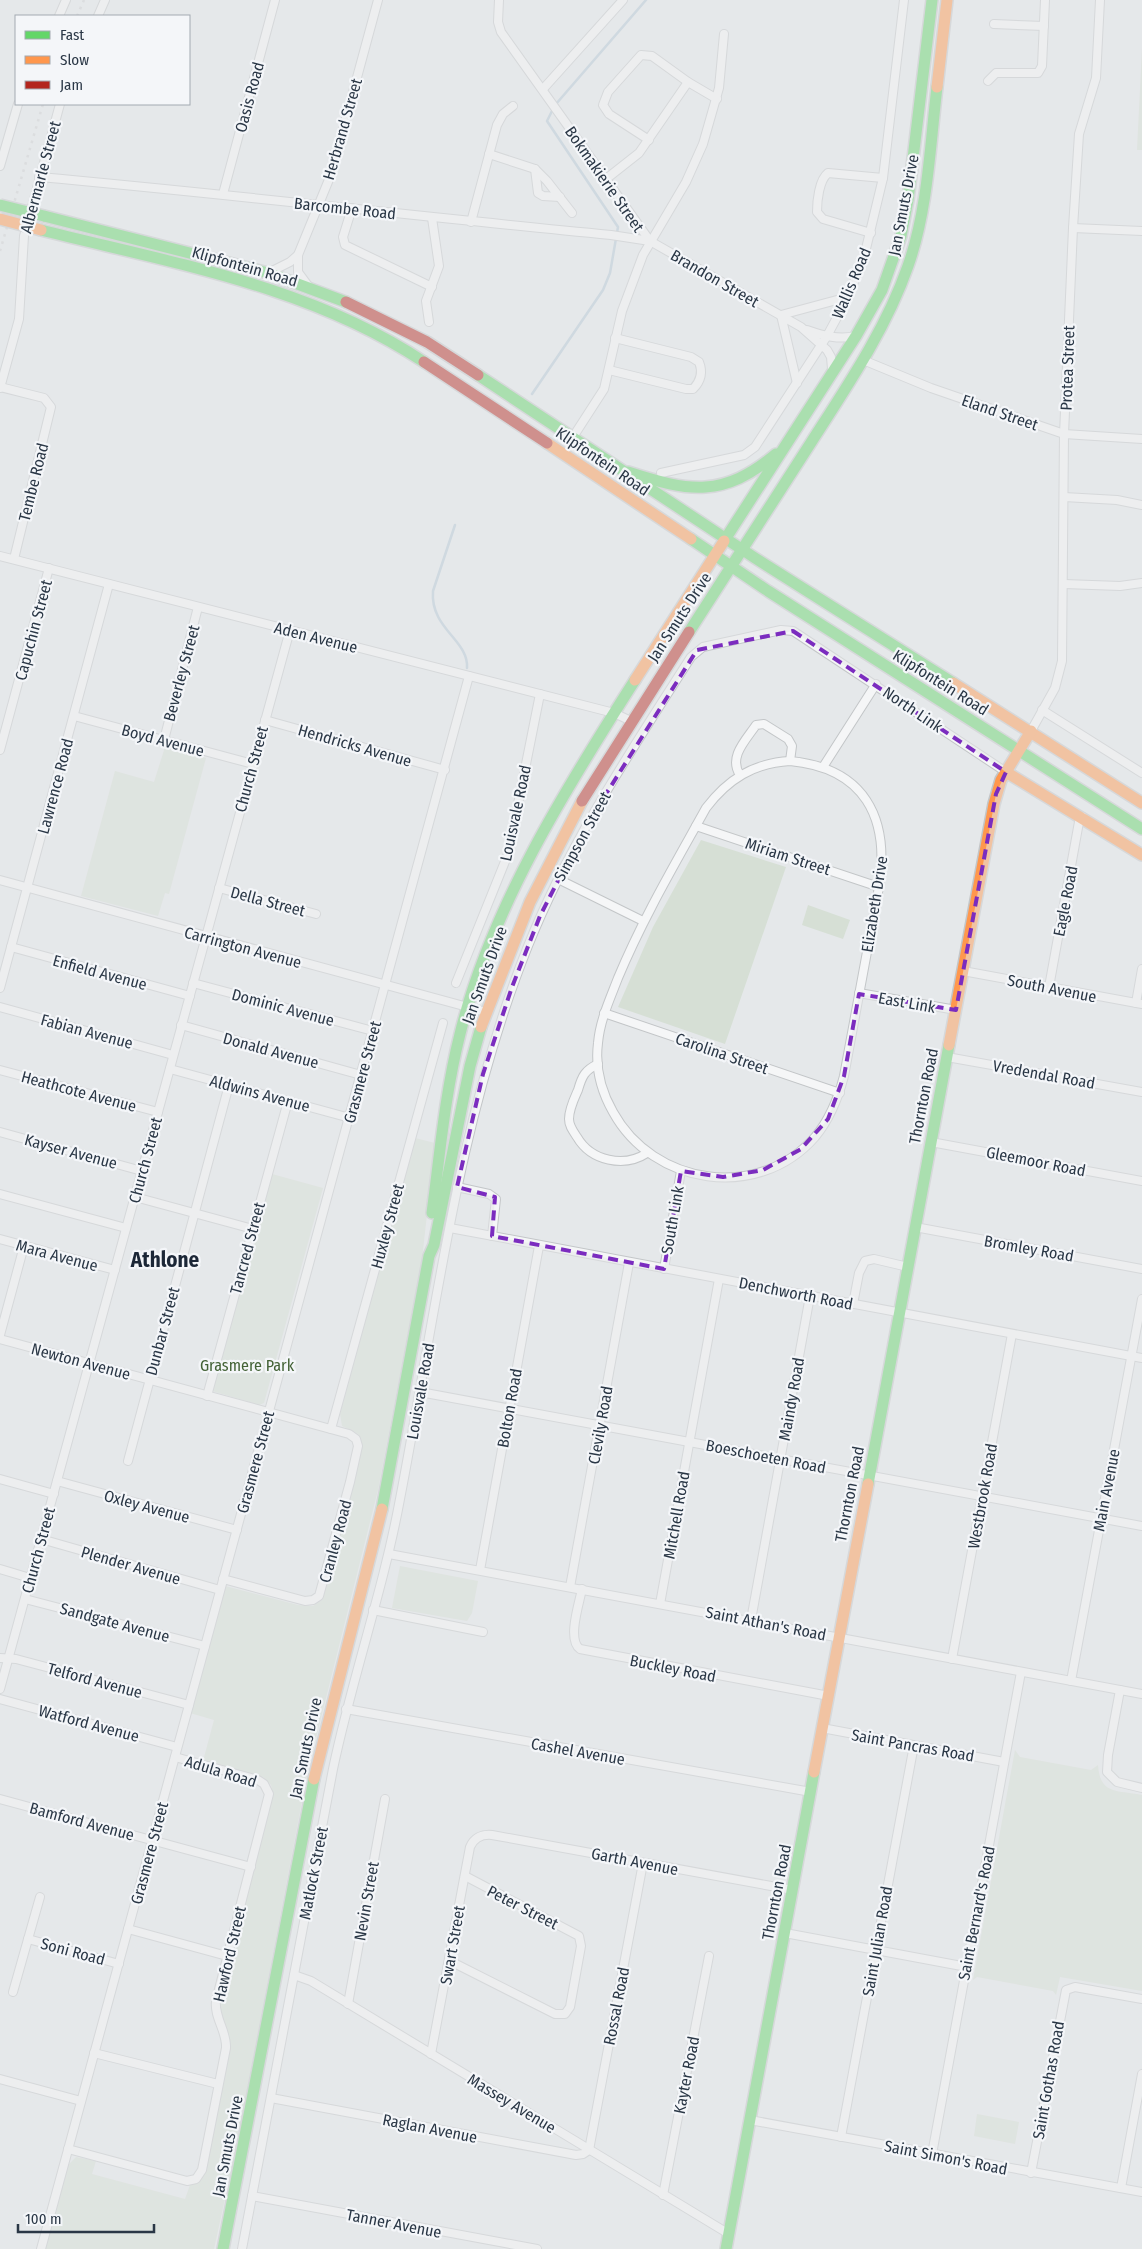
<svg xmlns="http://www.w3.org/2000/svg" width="1142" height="2249" viewBox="0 0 1142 2249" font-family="'Fira Sans Condensed',sans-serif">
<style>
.green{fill:#d6dfd5}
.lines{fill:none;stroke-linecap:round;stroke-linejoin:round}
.stream{stroke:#b3c7d6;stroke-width:2.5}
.street-casing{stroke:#c3c6c8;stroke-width:10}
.fast-casing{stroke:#c3c6c8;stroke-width:14}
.slow-casing{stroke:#c3c6c8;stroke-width:14}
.jam-casing{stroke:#c3c6c8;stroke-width:14}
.street{stroke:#f5f6f7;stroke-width:8}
.fast{stroke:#63d668;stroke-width:11}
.slow{stroke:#ff974d;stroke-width:11}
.jam{stroke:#b3261e;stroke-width:11}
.rail{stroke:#ced0d2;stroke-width:2.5;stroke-dasharray:2.5 5;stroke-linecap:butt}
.fast-bridge-casing{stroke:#c3c6c8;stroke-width:14;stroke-linecap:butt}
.slow-bridge-casing{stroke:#c3c6c8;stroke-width:14;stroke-linecap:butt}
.fast-bridge{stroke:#63d668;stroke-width:11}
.slow-bridge{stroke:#ff974d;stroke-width:11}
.marked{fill:none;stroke:#7b2cbf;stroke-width:4;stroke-dasharray:10 6;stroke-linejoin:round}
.labels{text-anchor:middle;stroke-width:4.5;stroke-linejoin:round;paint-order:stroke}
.street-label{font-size:16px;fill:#2a3746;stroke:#f4f6f9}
.park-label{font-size:16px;fill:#436236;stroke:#f4f6f9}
.district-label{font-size:21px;font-weight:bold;fill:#1c2737;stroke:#f4f6f9}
</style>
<rect width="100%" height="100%" fill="#e5e8ea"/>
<!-- green -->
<g class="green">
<path d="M1142,49V150H1137Z"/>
<path d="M165,747L206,758L169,894L165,893L158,916L81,896L115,771L154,782Z"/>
<path d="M701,840L786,867L725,1044L618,1007L653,927Z"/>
<path d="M808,905L850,920L843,939L802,925Z"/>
<path d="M415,1138L435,1143L422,1259L378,1490L308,1770L234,2158L214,2249H45L68,2165L76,2157L96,2161L92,2174L185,2199L190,2185L200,2181L205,2173L229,2053L220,2014V2000L273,1793L271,1785L263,1777L203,1761L214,1720L190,1713L225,1586L298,1605L313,1606L322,1600L354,1484L362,1443L358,1434L342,1426L340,1414Z"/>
<path d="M272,1174L323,1188L264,1403L259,1405L212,1391Z"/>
<path d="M400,1566L478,1581L472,1613L467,1621L392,1608Z"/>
<path d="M1015,1750L1020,1757L1091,1770L1098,1765C1100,1795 1117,1790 1142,1795V1991L1060,1977L1056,1995L1053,1991L977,1977L973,1980Z"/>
<path d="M977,2114L1019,2122L1015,2144L974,2136Z"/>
</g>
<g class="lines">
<!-- stream -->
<g class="stream">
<path d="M556,104L646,0"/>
<path d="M532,394L603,290L610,273L618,227L547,121L553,109"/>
<path d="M455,525L433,591C430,629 469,640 467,668"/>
</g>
<defs>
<g id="street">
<path d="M499,0L498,22L501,32L650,241"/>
<path d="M59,16L66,0"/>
<path d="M98,16L105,0"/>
<path d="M994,24L1044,26"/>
<path d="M988,81L996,73H1038L1042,66L1045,0"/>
<path d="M543,89L623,0"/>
<path d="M649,140L609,114L603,105L608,92L641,55L652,56L688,82L717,99"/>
<path d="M489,154L535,169L547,181L572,213"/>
<path d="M0,166L18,104"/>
<path d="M535,169L538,193L543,196L560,197"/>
<path d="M39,177C230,194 420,217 611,235L650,241L801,327L827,350L831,357L832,369"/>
<path d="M606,179L639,153L688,82"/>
<path d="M223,194L275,0"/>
<path d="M352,208L343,237L345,245L432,287"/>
<path d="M471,222L497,125L503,114L513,106"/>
<path d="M1073,228L1142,231"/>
<path d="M871,233L823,219L817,212C817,201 819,180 828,173L883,178"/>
<path d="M268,273L290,262L298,255"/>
<path d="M309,287L298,272V255L330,177L378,0"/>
<path d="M429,322L426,301L439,266L432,218"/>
<path d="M807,330C824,336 839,340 856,336"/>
<path d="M863,360L931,388L1064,434L1142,439"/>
<path d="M609,370L686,389H693C701,381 703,372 699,362L691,357L615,338"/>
<path d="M797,383L781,315L848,297"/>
<path d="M0,387L44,398L51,407L14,559"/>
<path d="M0,388L19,319L24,236L60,104"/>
<path d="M573,437L604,389L622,311L643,255L686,182L703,144L719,88L724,34"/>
<path d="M661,473L744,455L755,447L827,336L848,297L864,257L883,178L904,0"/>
<path d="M1064,497L1117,500L1142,505"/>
<path d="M0,556L614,713L631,721"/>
<path d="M1064,584L1120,586L1142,583"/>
<path d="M1042,710L1142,773"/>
<path d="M74,716L253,764"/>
<path d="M265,720L445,770"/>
<path d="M1031,731L1055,688L1062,661L1064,434L1073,228L1079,134L1096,78L1100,0"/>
<path d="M164,740L198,607"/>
<path d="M0,750L49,568"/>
<path d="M790,761C864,768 890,817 879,887L844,1076C838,1099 830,1119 815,1137C758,1202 653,1185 613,1112C601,1091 595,1067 598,1043C600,1020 610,999 618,978C643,918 675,864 706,808C728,779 754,763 790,761Z"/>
<path d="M823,767L876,684"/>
<path d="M740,775C728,757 746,740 756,725L764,724L788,739L792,746L790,761"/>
<path d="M696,826L879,887"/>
<path d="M558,879L643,921"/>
<path d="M0,880L486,1012"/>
<path d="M219,888L316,914"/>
<path d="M11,947L190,996"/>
<path d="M963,971L1142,1004"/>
<path d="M193,983L373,1031"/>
<path d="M456,983L508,854L540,694"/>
<path d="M1049,987L1079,822L1083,817"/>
<path d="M0,988L109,584"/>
<path d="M859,993L956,1010"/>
<path d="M1136,1003L1142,969"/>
<path d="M0,1007L173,1055"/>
<path d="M604,1013L840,1093"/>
<path d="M181,1025L361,1075"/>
<path d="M947,1057L1142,1092"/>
<path d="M598,1064C585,1070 582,1076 578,1090C574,1099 569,1109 569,1119C569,1126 573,1131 577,1137C591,1161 624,1168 647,1153"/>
<path d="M170,1069L350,1118"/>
<path d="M0,1070L158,1112"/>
<path d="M0,1132L142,1171"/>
<path d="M931,1142L1142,1181"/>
<path d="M457,1187L489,1194L496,1199L492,1236"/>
<path d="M0,1194L126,1228"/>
<path d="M135,1197L253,1229"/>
<path d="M915,1227L1142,1269"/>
<path d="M450,1228L1142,1358"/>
<path d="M0,1239L115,1270"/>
<path d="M664,1269L681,1171"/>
<path d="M853,1304L859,1273L865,1261L874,1259L908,1267"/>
<path d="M0,1335L24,1246"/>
<path d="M0,1339L349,1434L356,1439L358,1446L350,1482L319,1596L313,1600L305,1601L223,1579"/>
<path d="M420,1392L1142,1526"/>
<path d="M207,1396L288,1101"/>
<path d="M331,1429L443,1023"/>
<path d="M128,1461L229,1085"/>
<path d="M0,1479L54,1494"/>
<path d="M57,1481L237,1530"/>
<path d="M41,1539L220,1590"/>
<path d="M389,1554L1142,1694"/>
<path d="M0,1569L30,1578"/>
<path d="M480,1570L539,1246"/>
<path d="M570,1587L629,1263"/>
<path d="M582,1589C579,1604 567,1640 580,1649L829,1696"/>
<path d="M25,1599L205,1646"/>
<path d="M660,1604L719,1279"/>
<path d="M373,1610L483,1632"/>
<path d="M751,1620L810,1296"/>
<path d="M0,1658L16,1659L189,1705"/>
<path d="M952,1659L1012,1334"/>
<path d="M1071,1681L1142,1299"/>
<path d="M0,1689L290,630"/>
<path d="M1120,1690L1108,1755L1107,1772L1117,1782L1142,1788"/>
<path d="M0,1699L177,1747"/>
<path d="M346,1709L811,1792"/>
<path d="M822,1728L1004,1762"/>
<path d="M0,1799L251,1867"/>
<path d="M128,1929L227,1956"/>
<path d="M785,1933L967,1967"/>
<path d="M28,1939L119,1964"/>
<path d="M450,1961L555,2014H565L570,2007L581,1946L579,1936L465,1876"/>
<path d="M294,1975L311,1981L729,2234"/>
<path d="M13,1992L40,1897"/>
<path d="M348,2004L385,1799"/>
<path d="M94,2053L218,2084"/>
<path d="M431,2054L470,1847C474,1838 482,1834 492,1835L793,1890"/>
<path d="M0,2079L81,2101"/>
<path d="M271,2098L576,2155L583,2154L589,2150L643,1863"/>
<path d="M750,2120L1142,2192"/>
<path d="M841,2137L914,1745"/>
<path d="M68,2149L187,2181L196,2179L202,2170L226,2048C227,2031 214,2018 216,2001L269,1794L264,1784L258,1780L175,1757"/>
<path d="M932,2154L1021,1672"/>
<path d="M1031,2173L1066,1990L1075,1987L1142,1999"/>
<path d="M1121,2188L1142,2074"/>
<path d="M663,2195L709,1956"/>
<path d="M252,2196L537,2249"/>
<path d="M41,2249L469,676"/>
<path d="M242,2249L333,1769C352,1678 383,1591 400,1499C436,1313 457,1123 528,946C569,843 631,751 691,657L703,647L781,630L793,631L1006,772"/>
</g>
<g id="fast">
<path d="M44,216L268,273L346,302"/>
<path d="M41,230C172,263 310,286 424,362"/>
<path d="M478,375L755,558L953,683"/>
<path d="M628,472C690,492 723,498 776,454"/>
<path d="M691,539L768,591L1142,829"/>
<path d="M724,541L856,336L882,290L901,236L908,200L932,0"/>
<path d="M689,632C730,569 771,505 812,441C848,385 886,329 908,266C928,209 930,146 937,87"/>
<path d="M432,1213C440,1153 445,1093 460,1034C491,908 566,788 635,680"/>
<path d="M868,1484L949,1045"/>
<path d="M382,1509L429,1256L434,1245L470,1066L481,1027"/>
<path d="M223,2249L314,1779"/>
<path d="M726,2249L814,1772"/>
</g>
<g id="slow">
<path d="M937,87L947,0"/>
<path d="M547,443L691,539"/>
<path d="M635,680L724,541"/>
<path d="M953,683L1142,803"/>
<path d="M1006,772L1142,855"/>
<path d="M481,1027L530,902L582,801"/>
<path d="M949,1045L994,804L1001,780L1031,731"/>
<path d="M814,1772L868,1484"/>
<path d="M314,1779L382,1509"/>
</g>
<g id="jam">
<path d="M346,302L427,342L478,375"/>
<path d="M424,362L547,443"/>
<path d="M582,801L689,632"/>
</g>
</defs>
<!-- street casing -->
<use href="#street" class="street-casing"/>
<!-- fast casing -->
<use href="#fast" class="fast-casing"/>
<!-- slow casing -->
<use href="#slow" class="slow-casing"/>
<!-- jam casing -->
<use href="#jam" class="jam-casing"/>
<!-- street -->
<use href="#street" class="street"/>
<!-- fast -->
<use href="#fast" class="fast"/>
<!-- slow -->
<use href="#slow" class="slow"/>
<!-- jam -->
<use href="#jam" class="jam"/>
<!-- rail -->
<g class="rail">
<path d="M77,16L84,0"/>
<path d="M0,251L43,104"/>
</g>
<defs>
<path id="fast-bridge" d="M0,205L44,216"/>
<path id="slow-bridge" d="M0,219L41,230"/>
</defs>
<!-- fast-bridge casing -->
<use href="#fast-bridge" class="fast-bridge-casing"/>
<!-- slow-bridge casing -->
<use href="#slow-bridge" class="slow-bridge-casing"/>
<!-- fast-bridge -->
<use href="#fast-bridge" class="fast-bridge"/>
<!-- slow-bridge -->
<use href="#slow-bridge" class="slow-bridge"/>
</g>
<!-- marked area -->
<path d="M0 0H1142V2249H0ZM793,631L1006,772L996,794L956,1010L859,994L844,1076L828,1119L801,1149L763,1170L723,1177L681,1171L664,1269L492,1236L495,1197L457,1187L483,1074L512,987L540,916L587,824L697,650Z" fill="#e5e8ea" fill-opacity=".55" fill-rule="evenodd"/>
<path class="marked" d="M793,631L1006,772L996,794L956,1010L859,994L844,1076L828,1119L801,1149L763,1170L723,1177L681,1171L664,1269L492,1236L495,1197L457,1187L483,1074L512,987L540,916L587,824L697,650Z"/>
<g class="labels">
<!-- street labels -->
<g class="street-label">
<text transform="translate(249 97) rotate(-75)" y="6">Oasis Road</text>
<text transform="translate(342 129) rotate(-74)" y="6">Herbrand Street</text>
<text transform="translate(40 177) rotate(-75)" y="6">Albermarle Street</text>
<text transform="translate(605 179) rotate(55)" y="6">Bokmakierie Street</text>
<text transform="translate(903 205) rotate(-79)" y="6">Jan Smuts Drive</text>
<text transform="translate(345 208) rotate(6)" y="6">Barcombe Road</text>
<text transform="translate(245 266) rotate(16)" y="6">Klipfontein Road</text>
<text transform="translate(715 278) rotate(30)" y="6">Brandon Street</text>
<text transform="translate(851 283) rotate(-67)" y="6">Wallis Road</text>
<text transform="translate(1067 368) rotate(-88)" y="6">Protea Street</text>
<text transform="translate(1000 412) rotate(19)" y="6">Eland Street</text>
<text transform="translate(603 461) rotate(34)" y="6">Klipfontein Road</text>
<text transform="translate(33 482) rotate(-76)" y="6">Tembe Road</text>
<text transform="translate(679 617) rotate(-57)" y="6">Jan Smuts Drive</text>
<text transform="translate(33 630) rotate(-75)" y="6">Capuchin Street</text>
<text transform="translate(316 637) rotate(14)" y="6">Aden Avenue</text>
<text transform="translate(181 673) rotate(-75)" y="6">Beverley Street</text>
<text transform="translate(941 682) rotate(32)" y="6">Klipfontein Road</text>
<text transform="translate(913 709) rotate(34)" y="6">North Link</text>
<text transform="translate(163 740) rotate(15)" y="6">Boyd Avenue</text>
<text transform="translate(355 745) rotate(16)" y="6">Hendricks Avenue</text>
<text transform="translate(251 769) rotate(-75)" y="6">Church Street</text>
<text transform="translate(55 786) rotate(-75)" y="6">Lawrence Road</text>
<text transform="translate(515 813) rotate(-78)" y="6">Louisvale Road</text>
<text transform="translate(582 836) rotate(-61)" y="6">Simpson Street</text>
<text transform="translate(788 856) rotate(18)" y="6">Miriam Street</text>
<text transform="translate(268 901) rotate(15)" y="6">Della Street</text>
<text transform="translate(1065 901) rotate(-79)" y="6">Eagle Road</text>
<text transform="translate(874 904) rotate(-81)" y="6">Elizabeth Drive</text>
<text transform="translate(243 947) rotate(15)" y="6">Carrington Avenue</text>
<text transform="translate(100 972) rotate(15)" y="6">Enfield Avenue</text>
<text transform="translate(484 975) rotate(-70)" y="6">Jan Smuts Drive</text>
<text transform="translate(1052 988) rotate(11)" y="6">South Avenue</text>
<text transform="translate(907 1002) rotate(10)" y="6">East Link</text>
<text transform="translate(283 1007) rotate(15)" y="6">Dominic Avenue</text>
<text transform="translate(87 1031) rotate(15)" y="6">Fabian Avenue</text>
<text transform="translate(271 1050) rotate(15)" y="6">Donald Avenue</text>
<text transform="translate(722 1053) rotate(19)" y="6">Carolina Street</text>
<text transform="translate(362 1072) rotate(-75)" y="6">Grasmere Street</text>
<text transform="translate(1044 1074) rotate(10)" y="6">Vredendal Road</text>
<text transform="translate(79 1091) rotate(15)" y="6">Heathcote Avenue</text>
<text transform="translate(260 1093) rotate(15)" y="6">Aldwins Avenue</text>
<text transform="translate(923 1096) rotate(-79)" y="6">Thornton Road</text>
<text transform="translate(71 1151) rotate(15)" y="6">Kayser Avenue</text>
<text transform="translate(145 1160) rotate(-75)" y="6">Church Street</text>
<text transform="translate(1036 1161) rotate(11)" y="6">Gleemoor Road</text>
<text transform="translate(672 1220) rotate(-80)" y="6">South Link</text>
<text transform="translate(387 1226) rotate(-75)" y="6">Huxley Street</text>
<text transform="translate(247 1248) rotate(-75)" y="6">Tancred Street</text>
<text transform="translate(1029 1248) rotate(10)" y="6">Bromley Road</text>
<text transform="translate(57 1255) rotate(15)" y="6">Mara Avenue</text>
<text transform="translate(796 1293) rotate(11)" y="6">Denchworth Road</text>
<text transform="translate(162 1331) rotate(-75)" y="6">Dunbar Street</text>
<text transform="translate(81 1361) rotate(15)" y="6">Newton Avenue</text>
<text transform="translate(420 1391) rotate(-80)" y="6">Louisvale Road</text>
<text transform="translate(791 1399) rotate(-80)" y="6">Maindy Road</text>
<text transform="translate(509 1408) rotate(-80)" y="6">Bolton Road</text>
<text transform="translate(600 1425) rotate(-80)" y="6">Clevily Road</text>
<text transform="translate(766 1456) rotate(11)" y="6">Boeschoeten Road</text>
<text transform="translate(255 1462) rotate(-75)" y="6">Grasmere Street</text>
<text transform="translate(1106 1490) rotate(-79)" y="6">Main Avenue</text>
<text transform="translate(849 1494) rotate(-79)" y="6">Thornton Road</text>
<text transform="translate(982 1496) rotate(-80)" y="6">Westbrook Road</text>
<text transform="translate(147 1506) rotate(15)" y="6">Oxley Avenue</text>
<text transform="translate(676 1515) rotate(-80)" y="6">Mitchell Road</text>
<text transform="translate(335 1541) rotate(-75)" y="6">Cranley Road</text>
<text transform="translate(38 1550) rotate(-75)" y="6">Church Street</text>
<text transform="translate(131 1565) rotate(16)" y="6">Plender Avenue</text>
<text transform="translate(115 1622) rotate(15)" y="6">Sandgate Avenue</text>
<text transform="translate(766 1623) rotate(11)" y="6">Saint Athan's Road</text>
<text transform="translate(673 1668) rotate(11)" y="6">Buckley Road</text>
<text transform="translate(95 1680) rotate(15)" y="6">Telford Avenue</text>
<text transform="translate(89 1723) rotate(15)" y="6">Watford Avenue</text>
<text transform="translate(913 1745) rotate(10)" y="6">Saint Pancras Road</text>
<text transform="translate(305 1748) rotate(-78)" y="6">Jan Smuts Drive</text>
<text transform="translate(578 1751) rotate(10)" y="6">Cashel Avenue</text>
<text transform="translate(221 1771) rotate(17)" y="6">Adula Road</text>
<text transform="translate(82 1821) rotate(15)" y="6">Bamford Avenue</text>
<text transform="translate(149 1853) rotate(-75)" y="6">Grasmere Street</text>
<text transform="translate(635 1861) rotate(11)" y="6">Garth Avenue</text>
<text transform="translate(313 1873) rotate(-79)" y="6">Matlock Street</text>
<text transform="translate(776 1892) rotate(-79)" y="6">Thornton Road</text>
<text transform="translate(366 1901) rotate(-80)" y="6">Nevin Street</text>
<text transform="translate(523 1907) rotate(27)" y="6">Peter Street</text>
<text transform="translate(976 1913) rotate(-79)" y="6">Saint Bernard's Road</text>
<text transform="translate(877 1941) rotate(-80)" y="6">Saint Julian Road</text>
<text transform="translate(452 1945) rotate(-80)" y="6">Swart Street</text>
<text transform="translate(73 1951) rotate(15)" y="6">Soni Road</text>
<text transform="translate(229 1954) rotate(-77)" y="6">Hawford Street</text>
<text transform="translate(616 2006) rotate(-79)" y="6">Rossal Road</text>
<text transform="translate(686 2075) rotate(-79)" y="6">Kayter Road</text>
<text transform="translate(1048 2080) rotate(-80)" y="6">Saint Gothas Road</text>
<text transform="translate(512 2103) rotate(31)" y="6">Massey Avenue</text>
<text transform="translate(430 2128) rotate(11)" y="6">Raglan Avenue</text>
<text transform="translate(227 2146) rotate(-79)" y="6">Jan Smuts Drive</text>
<text transform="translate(946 2157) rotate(11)" y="6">Saint Simon's Road</text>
<text transform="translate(394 2223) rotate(11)" y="6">Tanner Avenue</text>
</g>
<!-- park labels -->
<g class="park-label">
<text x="247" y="1371">Grasmere Park</text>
</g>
<!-- district labels -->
<g class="district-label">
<text x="165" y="1267">Athlone</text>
</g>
</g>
<!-- legend -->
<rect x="15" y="15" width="175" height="90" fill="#f4f6f9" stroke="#a3aab1"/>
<rect x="25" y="31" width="25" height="8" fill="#63d668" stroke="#a3aab1"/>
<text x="60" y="40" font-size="15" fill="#2a3746">Fast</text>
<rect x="25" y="56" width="25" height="8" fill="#ff974d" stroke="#a3aab1"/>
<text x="60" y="65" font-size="15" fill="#2a3746">Slow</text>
<rect x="25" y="81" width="25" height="8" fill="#b3261e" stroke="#a3aab1"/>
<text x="60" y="90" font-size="15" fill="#2a3746">Jam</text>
<!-- scale -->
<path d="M18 2224v8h136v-8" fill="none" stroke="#2a3746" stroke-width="2.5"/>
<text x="25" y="2224" font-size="15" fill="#2a3746" stroke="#f4f6f9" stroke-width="4" paint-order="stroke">100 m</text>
</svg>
